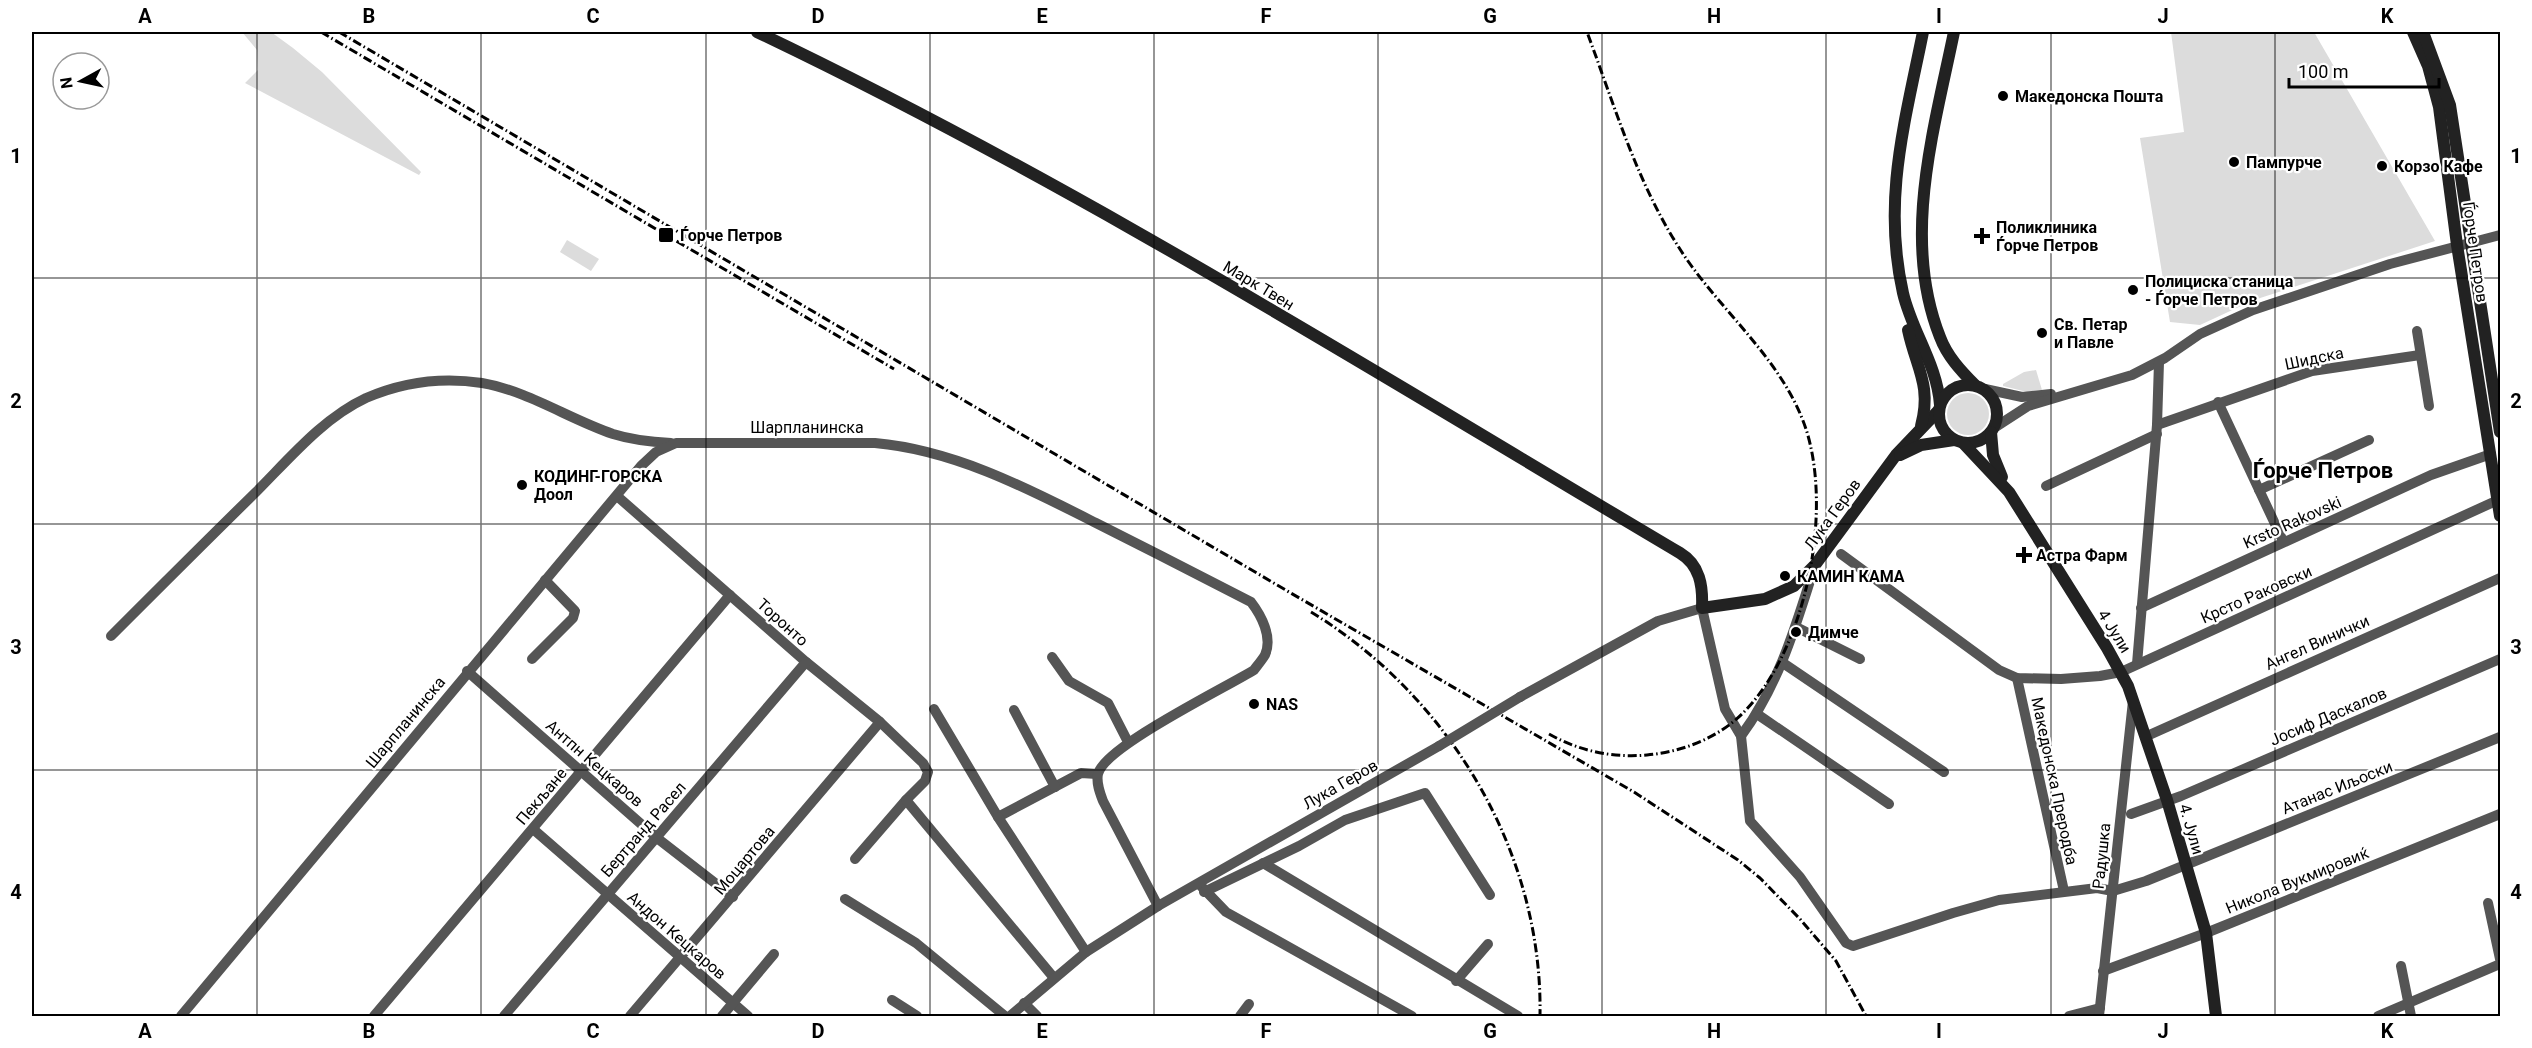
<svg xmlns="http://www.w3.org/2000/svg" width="2532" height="1048" viewBox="0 0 2532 1048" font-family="Roboto,sans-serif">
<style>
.green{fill:#dcdcdc}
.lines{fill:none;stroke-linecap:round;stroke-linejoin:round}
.street{stroke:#555;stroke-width:10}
.secondary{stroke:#222;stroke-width:12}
.rail{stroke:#000;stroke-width:3;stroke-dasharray:9 3 1.5 3;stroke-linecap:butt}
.street-bridge{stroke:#555;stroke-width:10}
.grid{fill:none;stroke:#000;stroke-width:1.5;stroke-opacity:0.55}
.poi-dot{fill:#000;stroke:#fff;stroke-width:2}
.labels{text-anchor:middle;stroke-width:4.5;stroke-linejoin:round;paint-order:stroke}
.poi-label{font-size:16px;font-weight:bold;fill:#000;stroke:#fff;text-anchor:start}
.street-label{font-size:16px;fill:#000;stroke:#fff}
.district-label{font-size:22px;font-weight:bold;fill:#000;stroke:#fff}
.neatline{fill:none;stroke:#000;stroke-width:2}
.grid-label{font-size:20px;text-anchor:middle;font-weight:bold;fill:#000}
</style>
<rect width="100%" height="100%" fill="#fff"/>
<!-- green -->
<g class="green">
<path d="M242,32H271L293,48L322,72L421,172L419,175L245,83L258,70L257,50Z"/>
<path d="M2171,32H2314L2435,241L2254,300L2200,325L2170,322L2140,138L2184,132Z"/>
<path d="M567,240L599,259L591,271L560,252Z"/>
<path d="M2036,370L2042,390L2027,392L2003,386V384L2024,372Z"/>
<circle cx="1968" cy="414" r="21"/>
</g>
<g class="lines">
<!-- street -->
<g class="street">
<path d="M2417,331L2429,406"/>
<path d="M1985,389L2022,397L2051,394"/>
<path d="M2218,402L2283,541"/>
<path d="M2157,425L2312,371L2420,355"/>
<path d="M1994,428L2028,406L2132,375L2165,358L2200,334L2253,310L2390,264L2500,235"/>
<path d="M2046,486L2157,434"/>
<path d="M2259,490L2369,440"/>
<path d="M617,496L806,662L880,722L923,763L928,772L925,781L906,800L855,859"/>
<path d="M1841,554L1999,670L2017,678L2061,679L2100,676L2121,672L2498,500"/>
<path d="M2141,608L2431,475L2491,454"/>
<path d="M1796,627L1860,659"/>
<path d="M111,636C159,588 207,540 256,492C289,459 323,418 366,398C403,382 443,377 482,383C528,391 569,419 613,434C632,440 651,442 671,443"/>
<path d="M1052,657L1069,681L1108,703L1128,742"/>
<path d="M532,659L573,618L575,611L545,580"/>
<path d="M1783,663L1944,772"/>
<path d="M2137,664L2157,425L2159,362"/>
<path d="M467,671L657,838L733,897"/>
<path d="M2017,678L2064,891"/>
<path d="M1520,697L1658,621L1702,608L1725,709L1741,736L1750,821L1800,877L1846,943L1853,946L1953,913L1999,900L2097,888L2113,891L2146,881L2500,737"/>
<path d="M934,709L998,817L1081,773L1097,774"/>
<path d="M1014,710L1055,787"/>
<path d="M1757,714L1889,804"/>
<path d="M1741,736C1779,685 1796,625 1815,565"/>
<path d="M2147,736L2500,578"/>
<path d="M906,800L1054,978"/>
<path d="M2131,814L2181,796L2500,659"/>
<path d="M998,817L1086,952"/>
<path d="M533,829L748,1016"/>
<path d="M1263,863L1518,1016"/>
<path d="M1201,886L1226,912L1412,1016"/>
<path d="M1204,892L1299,846L1345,820L1425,793L1490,895"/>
<path d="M845,899L916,943L1005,1016"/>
<path d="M2488,903L2500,959"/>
<path d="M2401,966L2411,1016"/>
<path d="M2103,971L2206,933L2500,814"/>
<path d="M1456,981L1488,944"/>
<path d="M892,1000L917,1016"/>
<path d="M1024,1003L1037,1016"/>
<path d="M181,1016L641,466L656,452L676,443H875C954,450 1027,488 1096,523C1148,549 1199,575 1251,602C1261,615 1273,637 1265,655C1262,660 1257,666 1254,670C1225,688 1104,747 1098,774C1096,783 1100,793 1103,801L1158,906"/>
<path d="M374,1016L730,595"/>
<path d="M504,1016L806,662"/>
<path d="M630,1016L880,722"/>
<path d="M722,1016L774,954"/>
<path d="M1010,1016L1086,952L1158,906L1439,746"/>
<path d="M1240,1016L1249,1004"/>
<path d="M2069,1016L2100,1008"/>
<path d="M2099,1016L2133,701"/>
<path d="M2378,1016L2500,964"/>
</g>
<!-- secondary -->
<g class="secondary">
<path d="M757,32C1076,184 1376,373 1680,553C1700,565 1703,586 1702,608L1765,599L1794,586L1815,565L1896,455L1939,410"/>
<path d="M1923,32C1905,122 1882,200 1903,293C1912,332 1937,364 1940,405"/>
<path d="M1954,32C1934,130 1901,239 1940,337C1947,356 1961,371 1975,385"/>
<path d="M2413,32L2428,66L2439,107L2457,245L2500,516"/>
<path d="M2423,32L2450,105L2500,432"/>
<path d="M1908,330C1916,368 1932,385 1921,426"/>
<circle cx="1968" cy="414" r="29"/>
<path d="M1991,432L1993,455L2002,477"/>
<path d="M1963,443L2009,492L2107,648L2128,686L2167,800L2206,933L2216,1016"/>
<path d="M1900,455L1921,445L1954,440"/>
</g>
<!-- rail -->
<g class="rail">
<path d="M321,32L894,369"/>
<path d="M339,32L1289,592L1634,792L1738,860L1760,878L1800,919L1836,961L1866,1016"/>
<path d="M1311,612C1450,697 1543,853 1540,1016"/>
<path d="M1549,734C1579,751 1612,758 1647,755C1682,752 1718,738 1743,713C1806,650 1833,513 1806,429C1782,357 1717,309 1678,246C1636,180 1614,104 1587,32"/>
</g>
<!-- street-bridge -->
<path class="street-bridge" d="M1439,746L1520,697"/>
</g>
<!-- grid -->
<path class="grid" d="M257,32V1016M481,32V1016M706,32V1016M930,32V1016M1154,32V1016M1378,32V1016M1602,32V1016M1826,32V1016M2051,32V1016M2275,32V1016M32,278H2500M32,524H2500M32,770H2500"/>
<!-- markers -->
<g class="poi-dot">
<circle cx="2003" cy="96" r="6"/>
<circle cx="2234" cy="162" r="6"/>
<circle cx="2382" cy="166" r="6"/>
<rect x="658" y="227" width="16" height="16" rx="3"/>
<path d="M1979 227h6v6h6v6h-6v6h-6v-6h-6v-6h6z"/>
<circle cx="2133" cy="290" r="6"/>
<circle cx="2042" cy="333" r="6"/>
<circle cx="522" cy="485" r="6"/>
<path d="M2021 546h6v6h6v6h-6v6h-6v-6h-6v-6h6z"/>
<circle cx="1785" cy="576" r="6"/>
<circle cx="1796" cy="632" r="6"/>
<circle cx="1254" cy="704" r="6"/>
</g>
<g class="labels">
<!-- poi labels -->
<g class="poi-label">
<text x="2015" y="102">Македонска Пошта</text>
<text x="2246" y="168">Пампурче</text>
<text x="2394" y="172">Корзо Кафе</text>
<text x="1996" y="233">Поликлиника<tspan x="1996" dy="18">Ѓорче Петров</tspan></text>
<text x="680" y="241">Ѓорче Петров</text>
<text x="2145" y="287">Полициска станица<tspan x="2145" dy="18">- Ѓорче Петров</tspan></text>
<text x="2054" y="330">Св. Петар<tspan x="2054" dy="18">и Павле</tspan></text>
<text x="534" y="482">КОДИНГ-ГОРСКА<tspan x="534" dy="18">Доол</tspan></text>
<text x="2036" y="561">Астра Фарм</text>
<text x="1797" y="582">КАМИН КАМА</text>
<text x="1808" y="638">Димче</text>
<text x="1266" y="710">NAS</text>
</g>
<!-- street labels -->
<g class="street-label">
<text transform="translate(2476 252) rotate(82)" y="6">Ѓорче Петров</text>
<text transform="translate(1259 285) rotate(31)" y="6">Марк Твен</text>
<text transform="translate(2314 358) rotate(-12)" y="6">Шидска</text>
<text x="807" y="433">Шарпланинска</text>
<text transform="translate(1832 514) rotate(-54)" y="6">Лука Геров</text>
<text transform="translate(2292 522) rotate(-24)" y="6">Krsto Rakovski</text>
<text transform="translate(2256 594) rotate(-24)" y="6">Крсто Раковски</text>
<text transform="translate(783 622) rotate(42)" y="6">Торонто</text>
<text transform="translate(2115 631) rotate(58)" y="6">4 Јули</text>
<text transform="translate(2317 642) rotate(-24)" y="6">Ангел Винички</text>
<text transform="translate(2328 716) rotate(-23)" y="6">Јосиф Даскалов</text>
<text transform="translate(405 722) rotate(-50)" y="6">Шарпланинска</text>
<text transform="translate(595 763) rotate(41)" y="6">Антпн Кецкаров</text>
<text transform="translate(2055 781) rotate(78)" y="6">Македонска Преродба</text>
<text transform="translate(1340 784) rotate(-30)" y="6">Лука Геров</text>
<text transform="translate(2337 787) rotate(-22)" y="6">Aтанас Иљоски</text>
<text transform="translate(541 796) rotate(-50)" y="6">Пекљане</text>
<text transform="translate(643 829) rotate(-49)" y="6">Бертранд Расел</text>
<text transform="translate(2192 829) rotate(74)" y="6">4. Јули</text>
<text transform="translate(2101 856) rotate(-84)" y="6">Радушка</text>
<text transform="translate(744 860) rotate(-50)" y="6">Моцартова</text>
<text transform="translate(2297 880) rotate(-22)" y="6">Никола Вукмировиќ</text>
<text transform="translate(677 935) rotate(41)" y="6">Андон Кецкаров</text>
</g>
<!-- district labels -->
<g class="district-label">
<text x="2323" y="478">Ѓорче Петров</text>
</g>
</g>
<!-- border -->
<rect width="2532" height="1048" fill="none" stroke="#ffffff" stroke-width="66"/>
<!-- north arrow -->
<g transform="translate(81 81) rotate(262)"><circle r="28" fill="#ffffff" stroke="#999999" stroke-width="1.5"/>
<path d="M0-4.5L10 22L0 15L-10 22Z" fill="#000000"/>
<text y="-9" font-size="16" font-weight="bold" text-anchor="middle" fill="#000000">N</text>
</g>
<!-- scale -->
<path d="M2289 78v9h150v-9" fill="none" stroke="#000000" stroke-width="3"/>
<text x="2298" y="78" font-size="18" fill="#000000" stroke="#ffffff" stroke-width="4.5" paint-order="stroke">100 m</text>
<rect x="33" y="33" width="2466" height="982" class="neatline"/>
<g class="grid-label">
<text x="145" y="23">A</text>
<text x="369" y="23">B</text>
<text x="593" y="23">C</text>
<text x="818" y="23">D</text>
<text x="1042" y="23">E</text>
<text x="1266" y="23">F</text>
<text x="1490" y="23">G</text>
<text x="1714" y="23">H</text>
<text x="1939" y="23">I</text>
<text x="2163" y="23">J</text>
<text x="2387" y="23">K</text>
<text x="16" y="163">1</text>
<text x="2516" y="163">1</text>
<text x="16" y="408">2</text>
<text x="2516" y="408">2</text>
<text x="16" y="654">3</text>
<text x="2516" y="654">3</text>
<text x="16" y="899">4</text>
<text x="2516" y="899">4</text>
<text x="145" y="1038">A</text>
<text x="369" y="1038">B</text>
<text x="593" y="1038">C</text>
<text x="818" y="1038">D</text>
<text x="1042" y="1038">E</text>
<text x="1266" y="1038">F</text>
<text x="1490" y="1038">G</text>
<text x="1714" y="1038">H</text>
<text x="1939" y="1038">I</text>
<text x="2163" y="1038">J</text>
<text x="2387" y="1038">K</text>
</g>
</svg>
